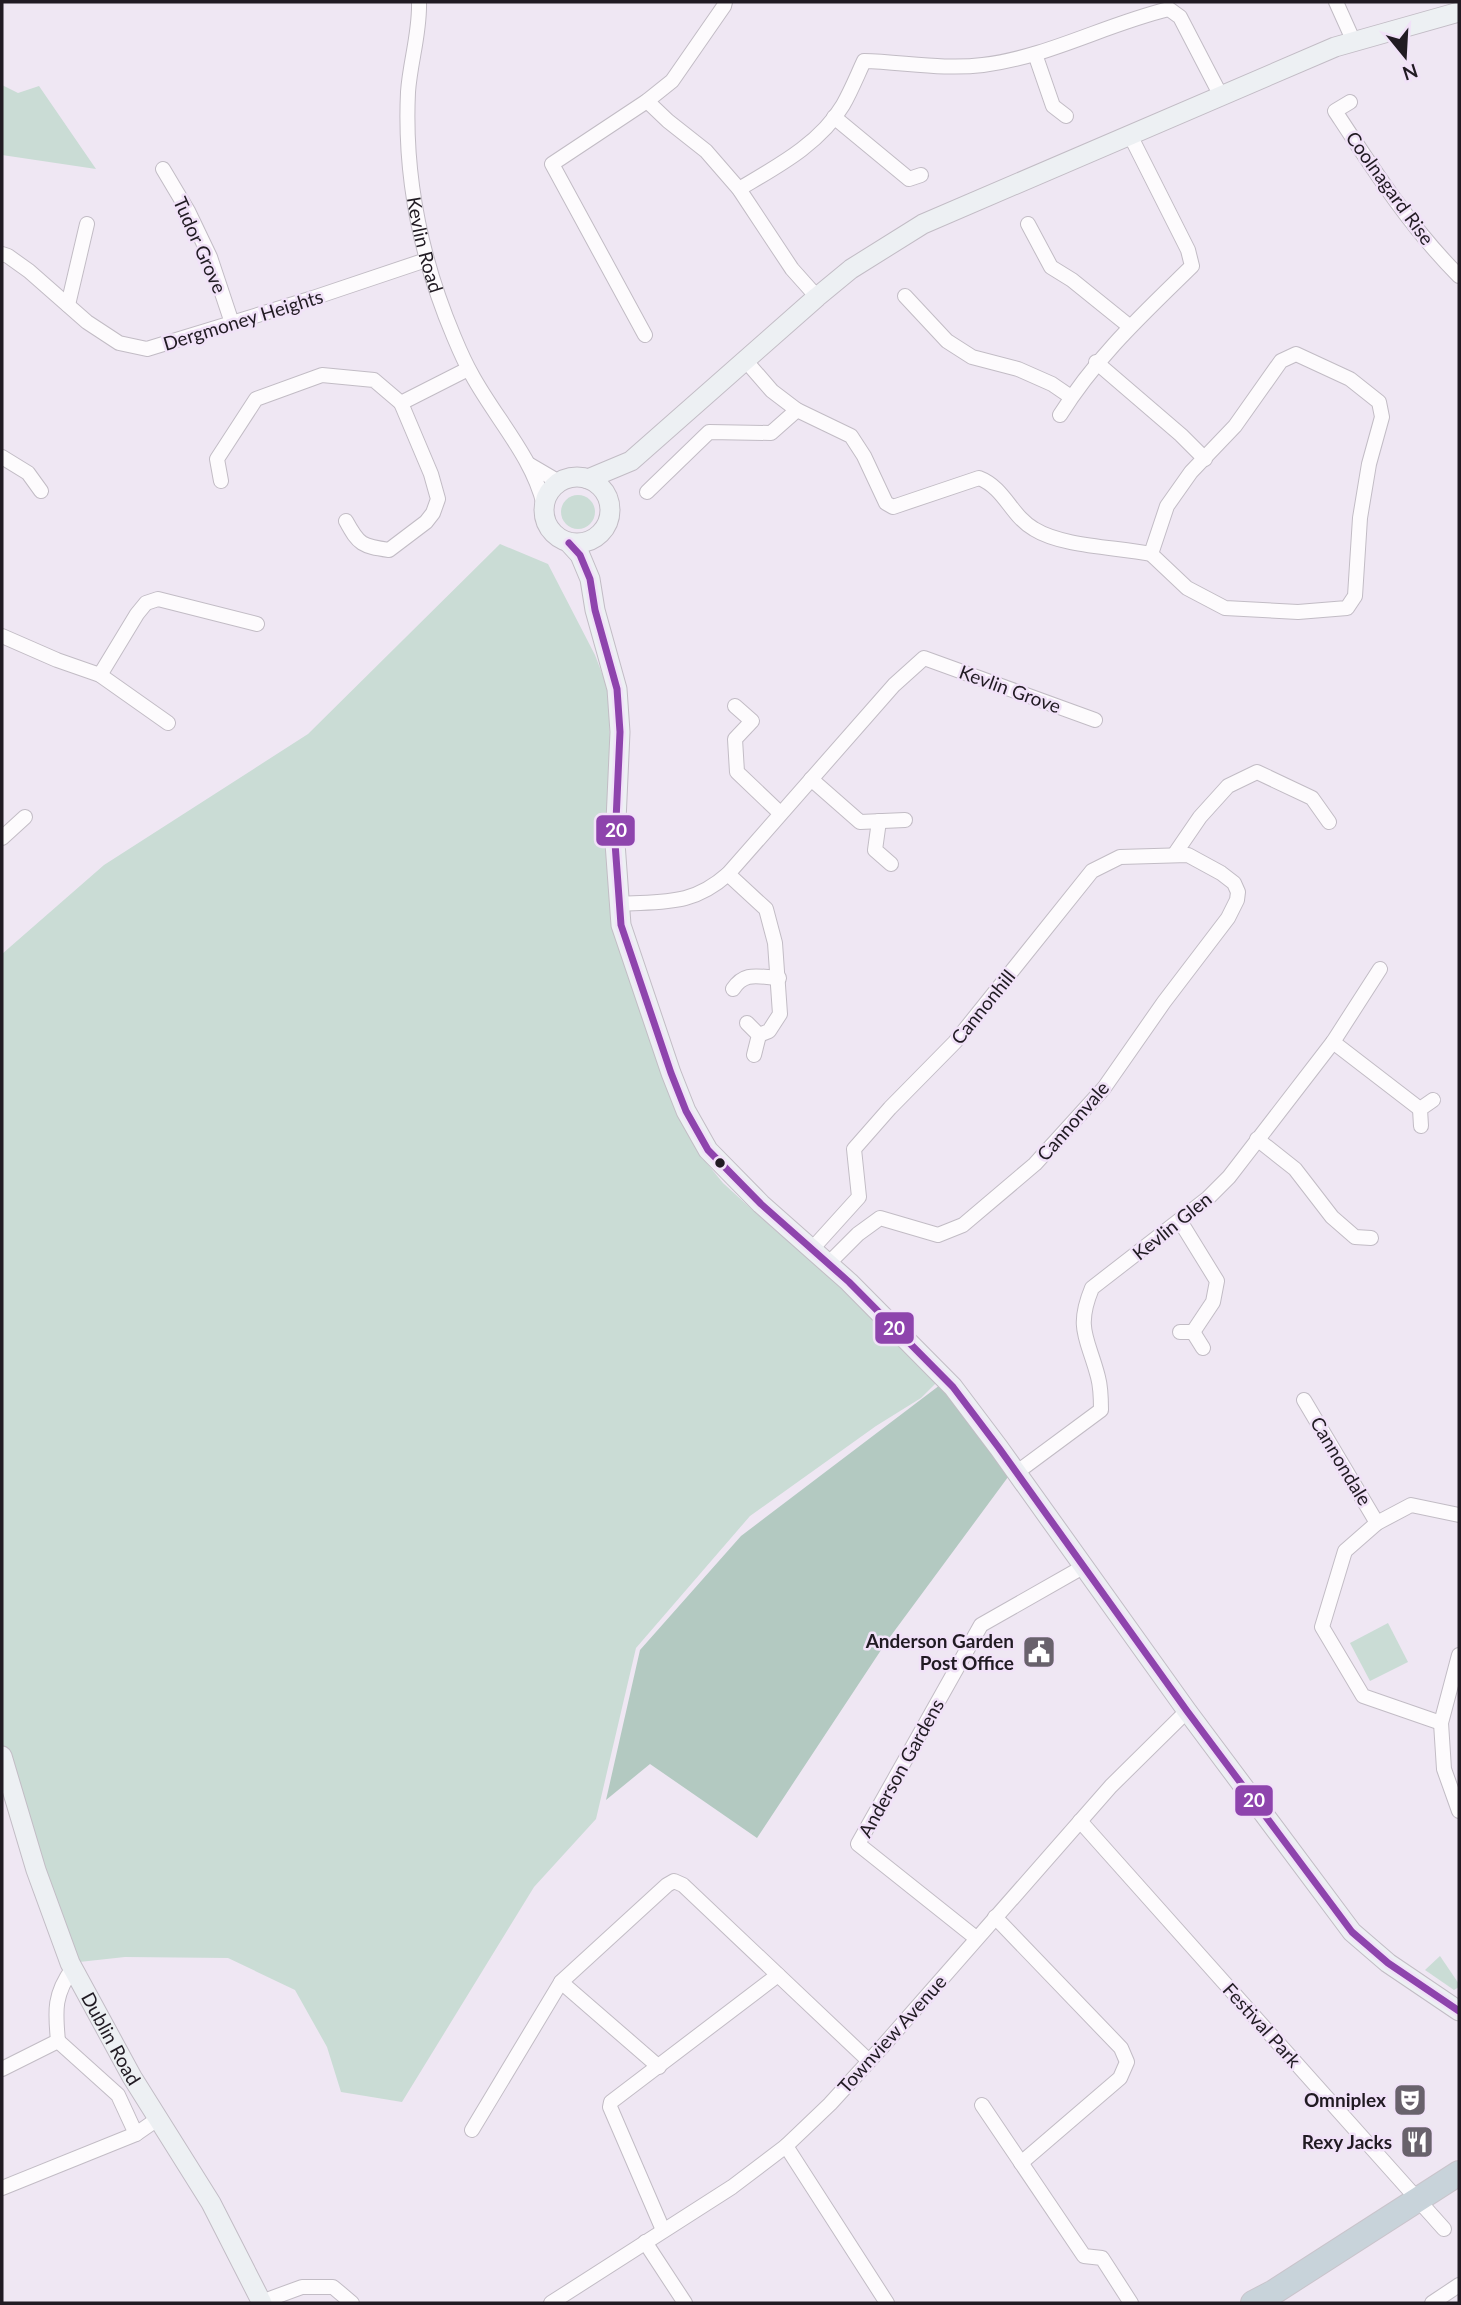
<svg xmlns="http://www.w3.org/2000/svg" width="1461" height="2305" viewBox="0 0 1461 2305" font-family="Lato,sans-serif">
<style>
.green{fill:#cadcd5}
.forest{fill:#b3c9c1}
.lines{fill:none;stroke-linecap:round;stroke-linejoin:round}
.street-casing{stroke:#c2bcc5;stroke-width:16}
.secondary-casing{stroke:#c2bcc5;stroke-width:21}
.highway-casing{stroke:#c9c4cb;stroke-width:26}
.street{stroke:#fdfbfd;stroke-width:14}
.secondary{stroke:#edf0f3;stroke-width:19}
.highway{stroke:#c8d3da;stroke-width:24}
.bus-1-casing{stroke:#f1e2f8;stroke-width:12}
.bus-1{stroke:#8e44ad;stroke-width:7}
.bus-dot{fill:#211b23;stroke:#f1e2f8;stroke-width:2.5}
.labels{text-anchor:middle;stroke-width:5;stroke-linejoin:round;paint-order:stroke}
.street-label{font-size:19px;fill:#211b23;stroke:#f1e2f8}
.poi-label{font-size:19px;font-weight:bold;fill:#211b23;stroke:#f1e2f8;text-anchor:end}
.line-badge{stroke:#f1e2f8;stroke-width:2.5}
.badge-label{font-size:19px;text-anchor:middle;font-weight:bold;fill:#fff}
</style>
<rect width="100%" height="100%" fill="#efe7f3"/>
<!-- green -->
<g class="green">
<path d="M2,85L18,93L39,86L96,169L2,155Z"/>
<circle cx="578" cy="512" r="17"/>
<path d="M500,544L548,564L595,655L608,689L611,769L608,874L680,1112L697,1151L723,1183L777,1232L808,1255L938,1381L921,1398L876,1426L750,1516L636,1648L596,1819L534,1887L402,2102L341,2092L327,2047L295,1990L228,1958L125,1957L70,1963L2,1756V954L104,865L308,734Z"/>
<path d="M1388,1623L1408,1662L1370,1681L1350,1643Z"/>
<path d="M1440,1956L1459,1984V1987L1454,1990L1425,1970Z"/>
</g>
<!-- forest -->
<path class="forest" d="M944,1382L1011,1473L887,1641L757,1838L650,1764L606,1800L640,1650L741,1536Z"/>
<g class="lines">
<defs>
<g id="street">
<path id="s1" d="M419,2C420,33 410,62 408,92C404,176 421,259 454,337C459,349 465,363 472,375C496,419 532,456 544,505"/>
<path d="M1336,2L1354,42"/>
<path d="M1035,54L1053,106L1066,116"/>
<path d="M647,101L668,121L706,151L739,189L792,269L817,297"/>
<path d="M1350,102L1335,111C1373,169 1410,227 1459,276"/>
<path d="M834,117L909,179L921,175"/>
<path d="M163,169L188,211L210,257L232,323"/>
<path d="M739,189C776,167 820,144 843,105C851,91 857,76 864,61C903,62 944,70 983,65C1048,57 1106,24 1169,9L1180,17L1221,96"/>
<path d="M1028,224L1051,267L1072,280L1129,326"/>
<path d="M2,254L8,256L29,271L87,322L119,343L147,349L313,298L426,260"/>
<path d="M905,296L947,341L972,357L1018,369L1052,384L1071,397"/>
<path d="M68,305L87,224"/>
<path d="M645,335L552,164L647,101L672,81L724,6L725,2"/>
<path d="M1296,354L1350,379L1379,402L1382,417L1369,464L1360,518L1355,596L1347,608L1298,612L1225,608L1187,588L1151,554L1167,506L1191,472L1235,426L1281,361Z"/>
<path d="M745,360L772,391L797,410L851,436L864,456L886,503L893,507L979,478C1005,488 1011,516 1034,529C1063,547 1117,547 1151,554"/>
<path d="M1096,362L1181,435L1205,459"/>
<path d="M1060,415C1097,356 1143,314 1192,266L1188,250L1130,135"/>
<path d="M2,457L28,473L41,491"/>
<path d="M530,465L559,482"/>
<path d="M221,481L217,459L256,399L322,375L374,380L401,403L468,369"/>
<path d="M647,492L709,432L771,433L797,410"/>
<path d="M346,521C359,545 362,546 389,550L426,522L433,513L438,499L431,474L401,403"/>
<path d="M2,636L57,660L100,675L168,723"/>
<path d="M100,675L137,614L146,603L158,599L257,624"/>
<path d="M735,706L752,721L735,739L737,772L780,813"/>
<path d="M811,779L860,822L905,820"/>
<path d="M879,821L875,850L891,864"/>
<path d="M2,838L25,817"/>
<path d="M1174,855L1200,817L1228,786L1257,772L1312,798L1329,822"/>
<path d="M728,874L766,909L775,943L780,1014L769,1031L759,1035"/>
<path d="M619,904C664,901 692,906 728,874L894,685L924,658L1095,720"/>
<path d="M733,989C745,971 758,977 779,978"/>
<path d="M747,1023L759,1035L754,1055"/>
<path d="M1333,1042L1420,1109"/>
<path d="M1421,1126L1420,1109L1433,1100"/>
<path d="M1257,1139L1295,1169L1332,1217L1355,1237L1371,1238"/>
<path d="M1180,1221L1217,1281L1213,1302L1193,1332"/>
<path d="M812,1249L859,1197L854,1149L890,1108L955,1042L1092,871L1120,857L1188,855L1221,873L1234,883L1238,892L1237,900L1228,918L1164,1002L1104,1088L1035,1164L963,1225L938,1235L880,1218L858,1234L828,1264"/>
<path d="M1180,1332H1193L1203,1348"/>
<path d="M1304,1400L1377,1523"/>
<path d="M1016,1473L1101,1410C1101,1400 1101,1388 1098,1377C1088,1338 1075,1329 1092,1288L1208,1198L1229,1177L1333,1042L1380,969"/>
<path d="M1459,1655L1441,1723L1444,1769L1459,1811"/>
<path d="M1441,1723L1363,1696L1322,1627L1345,1551L1377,1523L1411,1505L1459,1515"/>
<path d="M1080,1821L1444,2229"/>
<path d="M995,1917L1121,2048L1127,2062L1120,2078L1021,2163"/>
<path d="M976,1938L858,1844L981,1625L1083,1567"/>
<path d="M561,1982L659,2067"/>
<path d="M58,2041L118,2095L136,2134"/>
<path d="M2,2069L58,2041C55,2010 54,1994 73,1968"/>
<path d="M982,2105L1084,2256L1102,2258L1131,2303"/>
<path d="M472,2130L561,1982L667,1885L674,1881L683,1885L869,2061"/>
<path d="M786,2146L887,2303"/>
<path d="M2,2188L136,2134L159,2118"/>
<path d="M663,2230L610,2107L611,2102L778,1975"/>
<path d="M645,2242L685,2303"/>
<path d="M261,2302L302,2287H333L352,2303"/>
<path d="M551,2303L732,2187L786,2146L830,2104L882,2047L1111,1786L1187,1711"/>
<path d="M1432,2303L1459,2285"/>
</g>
<g id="secondary">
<circle cx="577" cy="510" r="33"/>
<path d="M588,479L631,461L817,297L851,269L923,224L1335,47L1459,12"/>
<path d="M569,543L580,555L590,579L595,610L617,689L620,732L615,843L621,925L671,1073L686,1111L708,1150L761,1204L849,1282L953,1387L999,1448L1187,1711L1352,1932L1388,1963L1459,2011"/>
<path id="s2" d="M2,1756L36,1870L70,1963L132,2077L211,2203L262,2303"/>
</g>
<path id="highway" d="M1253,2303L1274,2292L1459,2173"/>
</defs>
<!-- street casing -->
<use href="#street" class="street-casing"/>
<!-- secondary casing -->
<use href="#secondary" class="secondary-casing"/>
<!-- highway casing -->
<use href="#highway" class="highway-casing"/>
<!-- street -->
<use href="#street" class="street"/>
<!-- secondary -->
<use href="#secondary" class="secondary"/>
<!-- highway -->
<use href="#highway" class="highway"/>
<defs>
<path id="bus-1" d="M569,543L580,555L590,579L595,610L617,689L620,732L615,843L621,925L671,1073L686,1111L708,1150L761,1204L849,1282L953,1387L999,1448L1187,1711L1352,1932L1388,1963L1459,2011"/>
</defs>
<!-- bus-1 casing -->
<use href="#bus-1" class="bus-1-casing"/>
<!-- bus-1 -->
<use href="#bus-1" class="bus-1"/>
</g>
<!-- icons -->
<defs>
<symbol id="civic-square" viewBox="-11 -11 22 22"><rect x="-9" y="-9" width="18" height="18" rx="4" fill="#69626c" stroke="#f1e2f8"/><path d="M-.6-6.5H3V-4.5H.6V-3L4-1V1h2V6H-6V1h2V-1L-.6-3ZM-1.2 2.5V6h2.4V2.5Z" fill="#fff"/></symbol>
<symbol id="theatre-square" viewBox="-11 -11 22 22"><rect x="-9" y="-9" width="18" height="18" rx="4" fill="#69626c" stroke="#f1e2f8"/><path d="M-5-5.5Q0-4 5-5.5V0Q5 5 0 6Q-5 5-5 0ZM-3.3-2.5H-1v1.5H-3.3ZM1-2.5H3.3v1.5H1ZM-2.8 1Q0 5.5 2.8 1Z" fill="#fff"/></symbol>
<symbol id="restaurant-square" viewBox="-11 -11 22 22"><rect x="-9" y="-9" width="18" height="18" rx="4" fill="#69626c" stroke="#f1e2f8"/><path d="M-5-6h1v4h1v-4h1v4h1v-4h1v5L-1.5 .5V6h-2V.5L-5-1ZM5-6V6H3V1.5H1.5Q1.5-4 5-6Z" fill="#fff"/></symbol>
</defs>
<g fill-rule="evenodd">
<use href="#civic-square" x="1020" y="1633" width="38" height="38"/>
<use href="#theatre-square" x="1391" y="2081" width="38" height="38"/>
<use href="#restaurant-square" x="1398" y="2123" width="38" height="38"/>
</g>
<!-- markers -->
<circle class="bus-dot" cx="720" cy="1163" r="6"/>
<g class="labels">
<!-- street labels -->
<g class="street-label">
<text transform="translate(1390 188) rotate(54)" y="7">Coolnagard Rise</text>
<text dy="7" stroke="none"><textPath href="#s1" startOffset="245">Kevlin Road</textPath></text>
<text transform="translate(200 245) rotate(66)" y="7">Tudor Grove</text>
<text transform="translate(243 320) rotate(-17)" y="7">Dergmoney Heights</text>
<text transform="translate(1010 689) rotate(20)" y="7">Kevlin Grove</text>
<text transform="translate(983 1007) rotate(-51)" y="7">Cannonhill</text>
<text transform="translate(1073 1121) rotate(-49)" y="7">Cannonvale</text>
<text transform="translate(1172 1226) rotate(-39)" y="7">Kevlin Glen</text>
<text transform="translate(1341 1461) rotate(59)" y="7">Cannondale</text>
<text transform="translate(901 1768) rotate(-61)" y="7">Anderson Gardens</text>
<text transform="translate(1262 2025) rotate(48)" y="7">Festival Park</text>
<text transform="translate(892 2034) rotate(-48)" y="7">Townview Avenue</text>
<text dy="7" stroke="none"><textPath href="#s2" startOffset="304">Dublin Road</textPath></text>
</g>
<!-- poi labels -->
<g class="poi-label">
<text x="1014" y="1648">Anderson Garden<tspan x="1014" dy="22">Post Office</tspan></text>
<text x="1386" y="2107">Omniplex</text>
<text x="1392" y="2149">Rexy Jacks</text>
</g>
</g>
<g class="line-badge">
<rect x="595" y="814" width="41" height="33" rx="7" fill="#8e44ad"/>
<rect x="874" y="1311" width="41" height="34" rx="7" fill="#8e44ad"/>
<rect x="1234" y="1784" width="40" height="33" rx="7" fill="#8e44ad"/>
</g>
<g class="badge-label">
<text x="616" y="837">20</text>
<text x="894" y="1335">20</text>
<text x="1254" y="1807">20</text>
</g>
<!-- border -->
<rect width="1461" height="2305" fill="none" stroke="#211b23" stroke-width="7"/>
<!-- north arrow -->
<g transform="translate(1405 56) rotate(162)" stroke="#f1e2f8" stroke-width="5" paint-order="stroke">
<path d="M0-5L12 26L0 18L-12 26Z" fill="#211b23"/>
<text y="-10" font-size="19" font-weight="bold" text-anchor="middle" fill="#211b23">N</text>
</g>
</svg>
